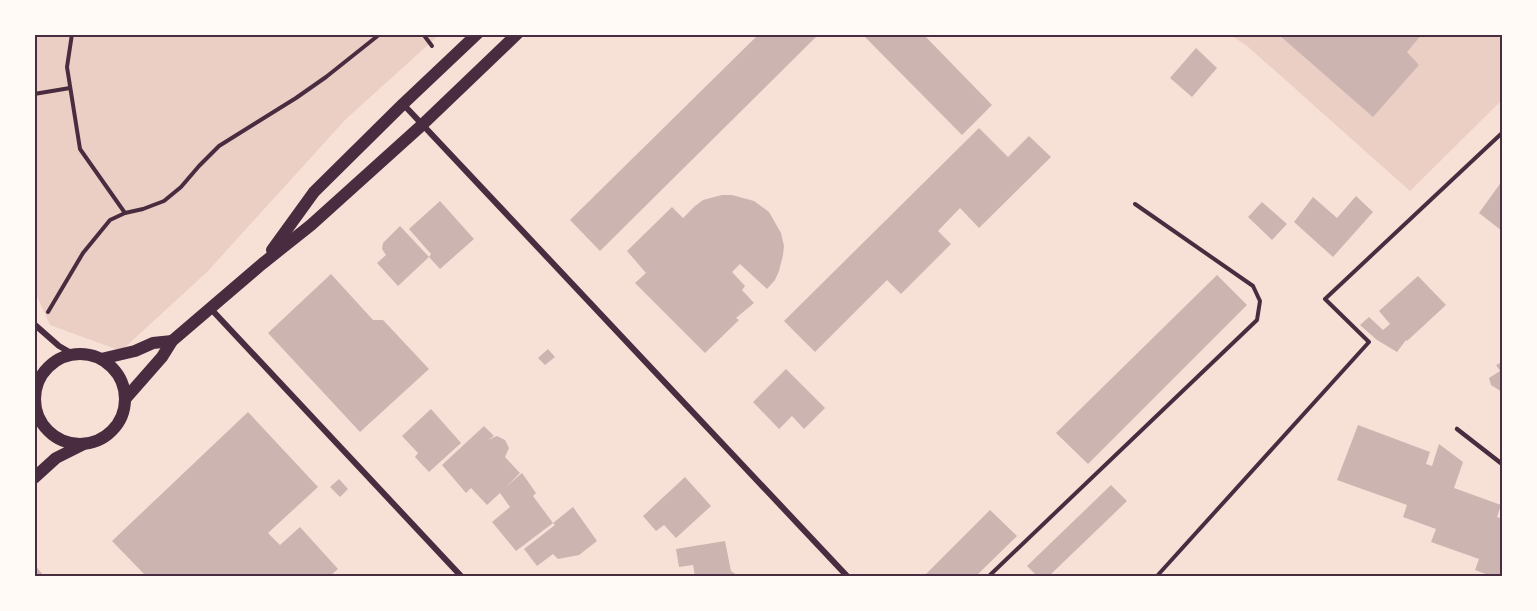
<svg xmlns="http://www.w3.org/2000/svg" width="1537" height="611" viewBox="0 0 1537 611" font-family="Karla,sans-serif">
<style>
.green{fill:#ebcfc5}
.building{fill:#ccb4b1}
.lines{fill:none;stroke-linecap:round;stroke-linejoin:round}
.path{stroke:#4a2c40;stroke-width:4}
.service{stroke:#4a2c40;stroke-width:4.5}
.minor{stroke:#4a2c40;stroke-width:6}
.secondary{stroke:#4a2c40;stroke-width:12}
.neatline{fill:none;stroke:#4a2c40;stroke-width:2}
</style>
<rect width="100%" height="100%" fill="#f7e1d7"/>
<!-- green -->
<g class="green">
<path d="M35,35H439L346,119L207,272L121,351L50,325L35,292Z"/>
<path d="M1230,35H1502V100L1410,191L1246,45Z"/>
</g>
<!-- building -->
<g class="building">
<path d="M759,34H819L600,251L570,220Z"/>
<path d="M862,34H923L992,105L962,135Z"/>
<path d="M1278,34H1422L1407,52L1419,65L1373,117Z"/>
<path d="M1196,48L1217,68L1192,97L1170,78Z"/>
<path d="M979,128L1008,157L1029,136L1051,157L979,228L960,208L938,231L951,244L901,294L887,280L815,352L784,321Z"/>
<path d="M1502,181V231L1479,213Z"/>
<path d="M722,195H732L754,201L769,212L781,233L784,246L783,255L779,271L775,280L767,289L740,264L732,272L745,286L742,290L754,303L736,318L739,320L705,353L635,283L646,273L627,251L672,207L683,218L695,206L703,200Z"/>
<path d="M1356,196L1373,212L1333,257L1294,222L1313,197L1337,218Z"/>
<path d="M440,201L474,239L440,269L429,257L398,286L377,263L386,255L382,249L383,243L400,226L429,257L431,254L409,229Z"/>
<path d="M1262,202L1287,224L1272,240L1248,217Z"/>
<path d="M331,274L373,320H383L429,369L360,432L268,333Z"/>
<path d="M1217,275L1247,305L1088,464L1056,433Z"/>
<path d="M1418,276L1446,305L1407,341L1406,340L1397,352L1377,340L1360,325L1369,317L1383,330L1390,324L1379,311Z"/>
<path d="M548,349L555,357L545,365L538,358Z"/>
<path d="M1502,362V392L1491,385L1489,378L1500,371L1496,365Z"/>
<path d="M786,369L825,408L804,429L792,416L779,429L753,402Z"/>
<path d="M431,409L461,443L429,472L415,457L418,453L402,436Z"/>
<path d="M248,412L318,487L268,533L280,545L300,527L338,569L330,576H146L112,541Z"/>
<path d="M1358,425L1430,452L1426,464L1432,466L1439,444L1463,462L1454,488L1501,505L1497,517L1502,519V576H1491L1475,570L1479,559L1431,542L1436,529L1403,517L1407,505L1337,480Z"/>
<path d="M484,426L494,436L488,440L497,436L505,440L509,448L505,457L520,473L506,487L522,473L536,493L533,496L553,523L516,551L492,522L510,507L500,493L487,505L471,488L466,493L442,465Z"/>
<path d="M685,477L711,506L676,538L664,525L656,531L643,516Z"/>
<path d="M339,479L348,489L340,497L330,487Z"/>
<path d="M1111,485L1127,501L1049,576H1037L1027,566Z"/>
<path d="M573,507L597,541L579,555L558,559L553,554L537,566L524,549L555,525L553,523Z"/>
<path d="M990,510L1017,536L976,576H924Z"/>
<path d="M725,541L731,571L738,576H695L693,565L679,567L676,549Z"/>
<path d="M34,564L44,576H34Z"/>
</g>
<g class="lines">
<!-- path -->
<g class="path">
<path d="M72,34L67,67L80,149L125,213"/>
<path d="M423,34L432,46"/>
<path d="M34,94L70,88"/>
<path d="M48,312L83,253L110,220L125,213L143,209L164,201L181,187L199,166L219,146L296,98L326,77L380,34"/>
<path d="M989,576L1257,320L1260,301L1253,286L1135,204"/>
<path d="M1157,576L1369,342L1325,299L1502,133"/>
</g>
<!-- service -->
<path class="service" d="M1457,429L1502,464"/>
<!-- minor -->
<g class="minor">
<path d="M403,104L847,576"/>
<path d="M211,309L461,576"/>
<path d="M34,324L59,346L73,354"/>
<path d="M34,378L37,385"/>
</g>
<!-- secondary -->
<g class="secondary">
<path d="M272,250L314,192L403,104L477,34"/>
<circle cx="80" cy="399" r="45"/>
<path d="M101,359L135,351L153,343L172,341"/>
<path d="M126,398L162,357L172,341L262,264L311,225L422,125L517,34"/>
<path d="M34,478L56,458L82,445"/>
</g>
</g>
<!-- border -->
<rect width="1537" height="611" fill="none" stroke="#fffaf5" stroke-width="72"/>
<rect x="36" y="36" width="1465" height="539" class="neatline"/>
</svg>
